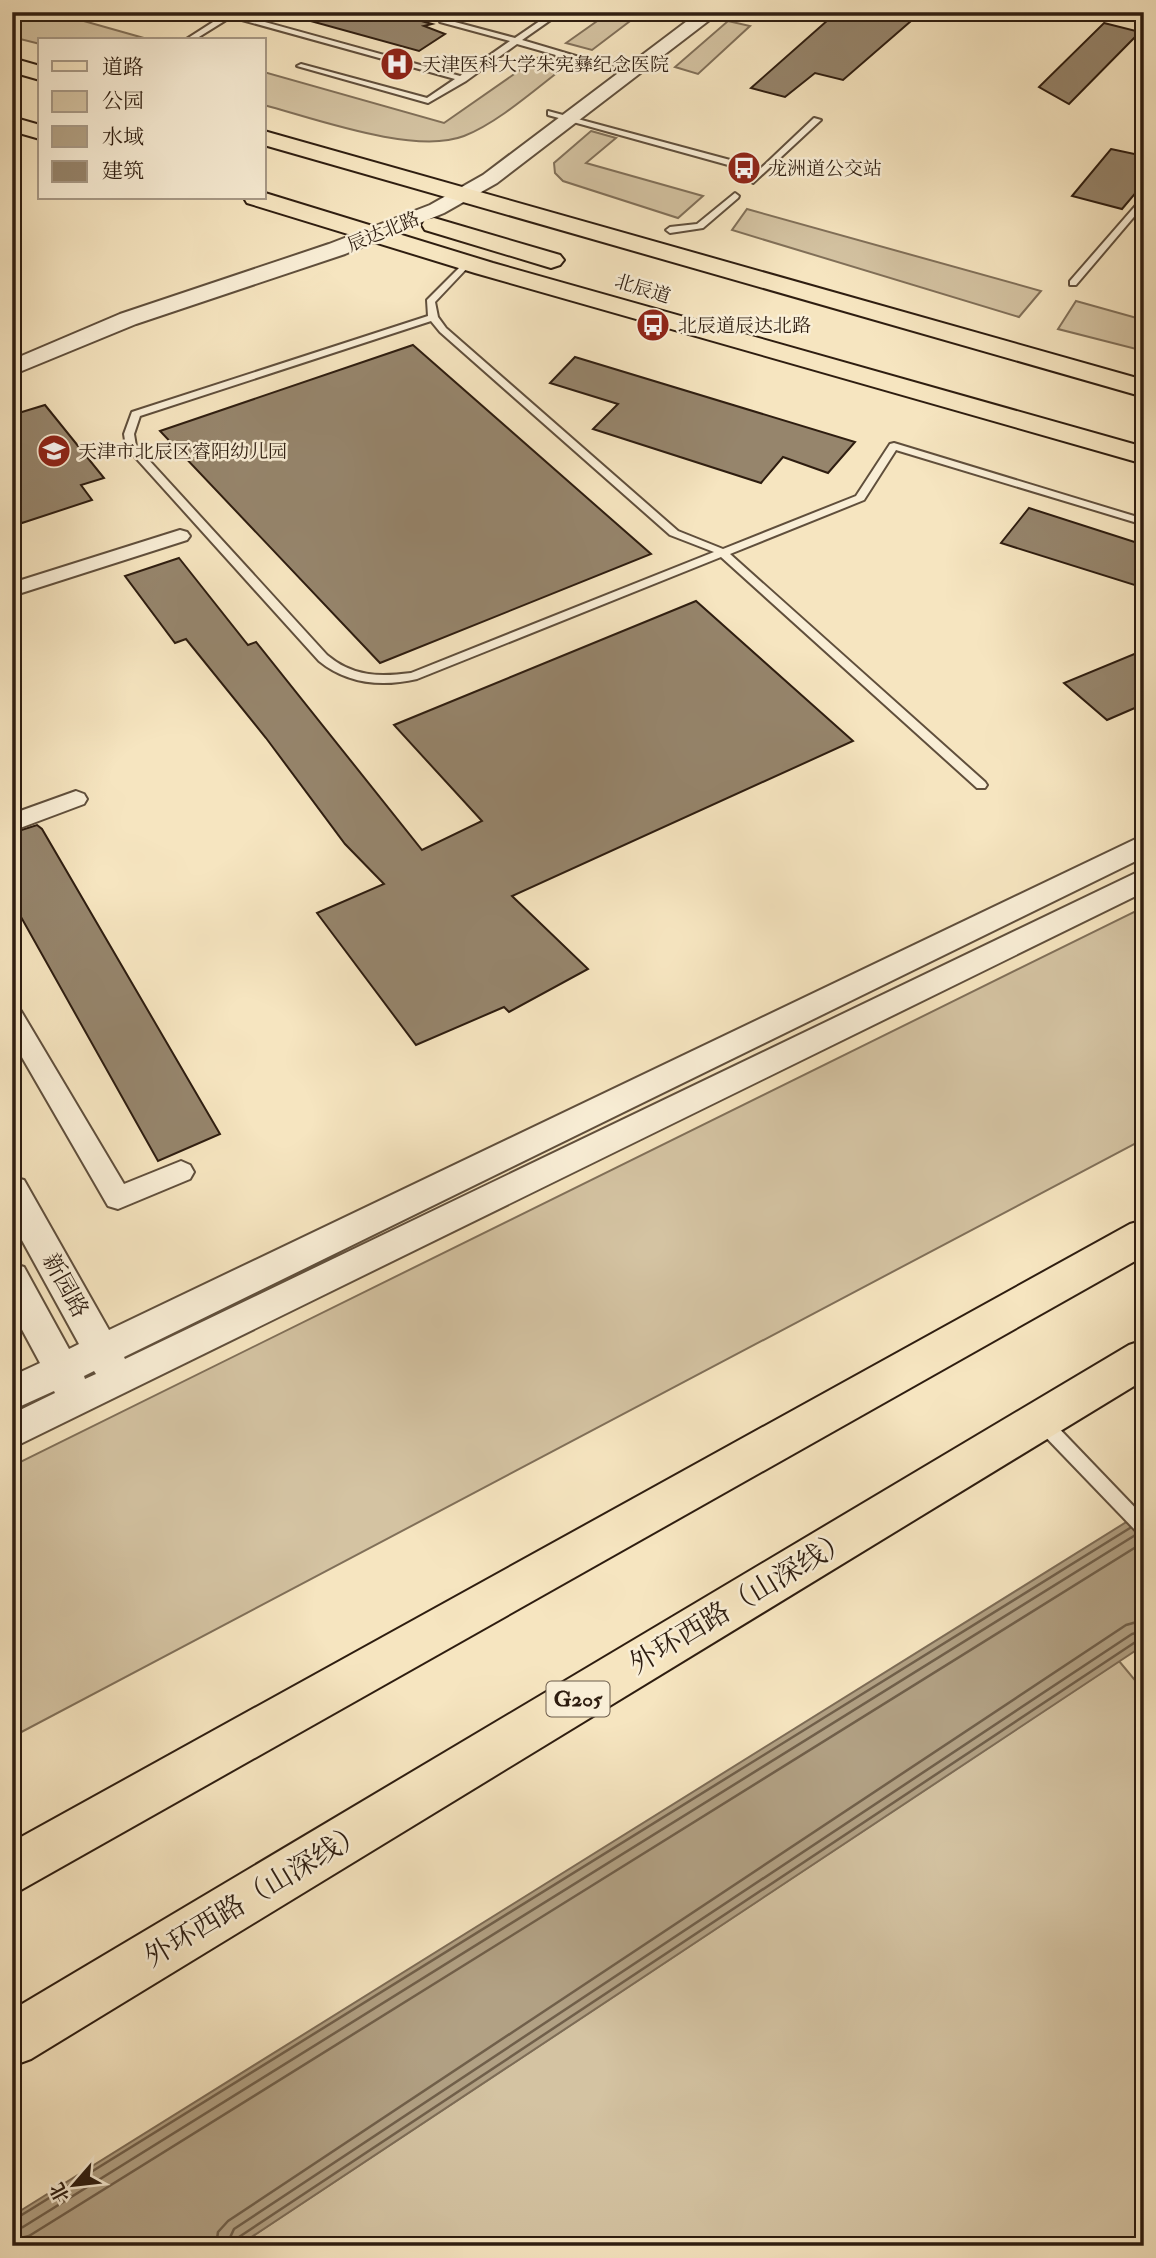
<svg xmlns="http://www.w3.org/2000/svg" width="1156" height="2258" viewBox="0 0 1156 2258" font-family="'IM FELL Double Pica','Noto Serif SC',serif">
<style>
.green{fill:#d4c3a2;stroke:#817059;stroke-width:2}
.water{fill:#b2a184;stroke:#7d6c56;stroke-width:2}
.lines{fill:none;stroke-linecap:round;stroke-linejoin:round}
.shore{stroke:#705f4a;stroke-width:2.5}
.building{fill:#96856c;stroke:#2e1d10;stroke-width:2}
.service-casing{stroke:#604f3c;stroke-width:4}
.minor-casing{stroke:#604f3c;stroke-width:4}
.tertiary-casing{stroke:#604f3c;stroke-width:4}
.primary-casing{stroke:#2e1d10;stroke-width:4}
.trunk-casing{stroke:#2e1d10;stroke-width:4}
.service{fill:#f9eed6;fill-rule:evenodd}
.minor{fill:#f9eed6;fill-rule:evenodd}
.tertiary{fill:#f9eed6;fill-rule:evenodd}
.primary{fill:#f6e5c0;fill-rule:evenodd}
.trunk{fill:#f6e5c0;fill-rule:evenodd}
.labels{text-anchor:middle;stroke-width:5;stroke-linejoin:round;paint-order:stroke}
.far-poi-label{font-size:19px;fill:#2e1d10;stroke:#f9eed6;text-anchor:start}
.far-street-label{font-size:19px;fill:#2e1d10;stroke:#f9eed6}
.shield{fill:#f9eed6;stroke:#6b5c4b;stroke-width:2}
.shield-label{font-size:21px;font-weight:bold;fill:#2e1d10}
.street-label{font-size:23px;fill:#2e1d10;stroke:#f9eed6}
.near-street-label{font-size:28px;fill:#2e1d10;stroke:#f9eed6}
</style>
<rect width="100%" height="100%" fill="#f6e5c0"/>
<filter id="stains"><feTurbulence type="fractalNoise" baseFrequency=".00286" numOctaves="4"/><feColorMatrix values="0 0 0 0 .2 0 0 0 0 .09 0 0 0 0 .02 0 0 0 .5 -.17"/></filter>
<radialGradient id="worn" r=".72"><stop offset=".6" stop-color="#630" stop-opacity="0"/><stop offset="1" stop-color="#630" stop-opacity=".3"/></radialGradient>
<!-- green -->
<g class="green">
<path d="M12,12H52L151,40H40V44L12,37Z"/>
<path d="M610,12H642L592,50L566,43Z"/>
<path d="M728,21L750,26L698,74L675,67Z"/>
<path d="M543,54L571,62C540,85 500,122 464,136C415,155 316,119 264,105V72L444,123Z"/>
<path d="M591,131L616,138L586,163L703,196L678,218L563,181L555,173L554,163Z"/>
<path d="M747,209L1041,291L1019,317L732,230Z"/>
<path d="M1076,301L1144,320V351L1058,329Z"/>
<path d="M1144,907V1139L12,1737V1466Z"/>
<path d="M1119,1661L1144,1691V2246H238Z"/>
</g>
<!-- water -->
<path class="water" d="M1144,1511V1645L238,2246H12V2216Z"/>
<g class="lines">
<!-- shore -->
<g class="shore">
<path d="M12,2221L1130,1528"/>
<path d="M12,2230L23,2227L1137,1534"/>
<path d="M12,2240L29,2236L1144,1542"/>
<path d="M216,2246L218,2232L228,2221L1126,1625L1144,1620"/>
<path d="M226,2246L234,2229L1132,1634L1144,1631"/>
<path d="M235,2246L239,2237L1137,1641L1144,1640"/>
</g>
</g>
<!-- building -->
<g class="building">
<path d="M308,12H390L432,24L424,26L445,34L419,51L307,20Z"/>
<path d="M837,12H874L911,21L843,80L815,73L785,97L751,88Z"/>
<path d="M1104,23L1140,32L1069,104L1039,87Z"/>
<path d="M1111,149L1144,156V183L1122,209L1072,196Z"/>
<path d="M413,345L651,554L380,663L160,431Z"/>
<path d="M575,357L855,442L828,473L783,457L761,483L593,429L618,404L550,383Z"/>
<path d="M45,405L104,478L81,485L92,500L22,523L12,509V415Z"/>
<path d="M1029,508L1144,545V588L1001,543Z"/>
<path d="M179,558L248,645L256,642L422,850L482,821L394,725L696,601L853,741L512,896L588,969L509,1012L504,1007L416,1045L317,913L384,884L345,844L266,738L186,639L175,643L125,576Z"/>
<path d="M1144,650V704L1107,720L1064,683Z"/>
<path d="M37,825L42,829L220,1134L158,1161L12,901V833Z"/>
</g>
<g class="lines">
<defs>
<g id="service">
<path d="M217,12H238L236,14L460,76L510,41L440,22V18L515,38L553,12H562L522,40L633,73L626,75L517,44L466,81L428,103L297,66L301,64L427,98L455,79L231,17L194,40H185L224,15Z"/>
<path d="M410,12H422L426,15L422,17Z"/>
<path d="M548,111L745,164L757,172L814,118L821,120L753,183L749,180V174L739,168L548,115Z"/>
<path d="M735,193L739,196L738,198L703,228L670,233L666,230L670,227L697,224Z"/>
<path d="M1144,196V205L1076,285H1070V281Z"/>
<path d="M467,260L472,263L470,265L435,302L438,317L446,328L678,531L723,549L856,496L890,444L894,443L1144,519V525L896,450L864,500L730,554L985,782L987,785L985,788H977L721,557L417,679C382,687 347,684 319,661L126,447L124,434L132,412L428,316L427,300ZM431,321L440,332L670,535L714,552L411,673C379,677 353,677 327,655L136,446L134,434L140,416Z"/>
<path d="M1043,1416L1049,1418L1144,1517V1535L1138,1533L1037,1428L1035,1423L1037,1418Z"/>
</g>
<g id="minor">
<path d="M180,530L187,532L190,536L187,540L12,596V583Z"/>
<path d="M76,791L84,794L87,799L84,804L12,831V814Z"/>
<path d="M12,1009L21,1011L124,1184L181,1161L190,1165L194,1172L190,1179L118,1209L108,1206L12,1040Z"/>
</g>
<g id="tertiary">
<path d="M699,12H720L497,183L444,213L345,254L136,324L12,375V360L120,314L329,244L430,205L483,175Z"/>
<path d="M1144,835V857L124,1357L125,1359L1144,869V892L12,1448V1414L55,1393L54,1391L12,1410V1376L40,1363L12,1311V1263L24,1267L69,1349L79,1344L12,1222V1177L24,1180L109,1330ZM94,1371L96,1374L85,1379L84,1376Z"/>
</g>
<g id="primary">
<path d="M12,58L40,66V80L12,72Z"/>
<path d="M12,117L40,125V139L12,131Z"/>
<path d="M264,131L1144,380V397L264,145Z"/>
<path d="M265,193L493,263L1144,447V464L475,273L247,203L244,198H264Z"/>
<path d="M434,218L560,255L564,260L560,265L551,268L425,230L422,225L425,220Z"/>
</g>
<g id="trunk">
<path d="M1144,1220V1256L12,1895V1842L1130,1224Z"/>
<path d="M1144,1340V1380L31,2059L12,2066V2010L1129,1345Z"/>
</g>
</defs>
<!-- service casing -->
<use href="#service" class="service-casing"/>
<!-- minor casing -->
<use href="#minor" class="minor-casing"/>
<!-- tertiary casing -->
<use href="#tertiary" class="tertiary-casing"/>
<!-- primary casing -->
<use href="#primary" class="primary-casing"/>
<!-- trunk casing -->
<use href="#trunk" class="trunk-casing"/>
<!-- service -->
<use href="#service" class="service"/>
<!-- minor -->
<use href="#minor" class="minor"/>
<!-- tertiary -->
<use href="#tertiary" class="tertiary"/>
<!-- primary -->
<use href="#primary" class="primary"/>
<!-- trunk -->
<use href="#trunk" class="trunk"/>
</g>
<!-- icons -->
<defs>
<symbol id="hospital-disc" viewBox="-11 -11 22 22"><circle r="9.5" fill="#8f2418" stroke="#f9eed6"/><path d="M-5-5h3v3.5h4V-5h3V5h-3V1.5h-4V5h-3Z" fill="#fff"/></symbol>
<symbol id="bus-disc" viewBox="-11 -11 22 22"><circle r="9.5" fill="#8f2418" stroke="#f9eed6"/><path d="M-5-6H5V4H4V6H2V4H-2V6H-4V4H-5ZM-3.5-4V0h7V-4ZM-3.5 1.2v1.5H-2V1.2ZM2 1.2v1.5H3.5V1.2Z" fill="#fff"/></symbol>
<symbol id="school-disc" viewBox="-11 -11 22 22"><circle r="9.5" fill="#8f2418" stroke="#f9eed6"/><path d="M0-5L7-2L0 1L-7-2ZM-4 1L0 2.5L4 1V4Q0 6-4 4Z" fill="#fff"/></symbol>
</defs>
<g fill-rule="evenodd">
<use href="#hospital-disc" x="378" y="45" width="38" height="38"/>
<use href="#bus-disc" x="725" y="149" width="38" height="38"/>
<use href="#bus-disc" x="634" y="306" width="38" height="38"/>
<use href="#school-disc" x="35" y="432" width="38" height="38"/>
</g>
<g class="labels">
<!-- far-poi labels -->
<g class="far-poi-label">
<text x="422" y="71">天津医科大学朱宪彝纪念医院</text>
<text x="768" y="175">龙洲道公交站</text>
<text x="678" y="332">北辰道辰达北路</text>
<text x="78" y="458">天津市北辰区睿阳幼儿园</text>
</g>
<!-- far-street labels -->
<g class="far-street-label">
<text transform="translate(383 231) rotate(-22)" y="7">辰达北路</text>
<text transform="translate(643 288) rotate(17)" y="7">北辰道</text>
</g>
<!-- shield labels -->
<rect class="shield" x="546.5" y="1681.5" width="63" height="35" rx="5"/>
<g class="shield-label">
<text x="578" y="1706">G205</text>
</g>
<!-- street labels -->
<g class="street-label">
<text transform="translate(66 1285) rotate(61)" y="8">新园路</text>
</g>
<!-- near-street labels -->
<g class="near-street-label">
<text transform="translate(739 1601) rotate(-31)" y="10">外环西路（山深线）</text>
<text transform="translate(254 1894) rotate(-31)" y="10">外环西路（山深线）</text>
</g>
</g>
<!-- margin -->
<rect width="1156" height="2258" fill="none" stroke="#f6e5c0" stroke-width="42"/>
<rect x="14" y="14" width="1128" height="2230" fill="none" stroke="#2e1d10" stroke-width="3.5"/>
<rect x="21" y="21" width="1114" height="2216" fill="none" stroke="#2e1d10" stroke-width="2"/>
<!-- legend -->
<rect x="38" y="38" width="228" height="161" fill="#f9eed6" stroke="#a89a87" stroke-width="2"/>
<rect x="52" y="61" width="35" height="10" fill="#f6e5c0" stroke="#a89a87" stroke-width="2"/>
<text x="102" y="74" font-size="21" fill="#2e1d10">道路</text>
<rect x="52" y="91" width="35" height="21" fill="#d4c3a2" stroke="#a89a87" stroke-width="2"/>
<text x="102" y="108" font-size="21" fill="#2e1d10">公园</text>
<rect x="52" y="126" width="35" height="21" fill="#b2a184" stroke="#a89a87" stroke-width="2"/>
<text x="102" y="144" font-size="21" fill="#2e1d10">水域</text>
<rect x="52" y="161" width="35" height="21" fill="#96856c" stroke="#a89a87" stroke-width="2"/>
<text x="102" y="178" font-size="21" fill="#2e1d10">建筑</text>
<!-- north arrow -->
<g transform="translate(74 2185) rotate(242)" stroke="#f9eed6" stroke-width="5" paint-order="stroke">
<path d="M0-5L12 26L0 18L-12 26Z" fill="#2e1d10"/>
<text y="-10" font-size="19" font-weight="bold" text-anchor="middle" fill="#2e1d10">北</text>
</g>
<rect width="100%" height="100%" filter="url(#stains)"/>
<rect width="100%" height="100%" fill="url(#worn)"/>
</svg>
